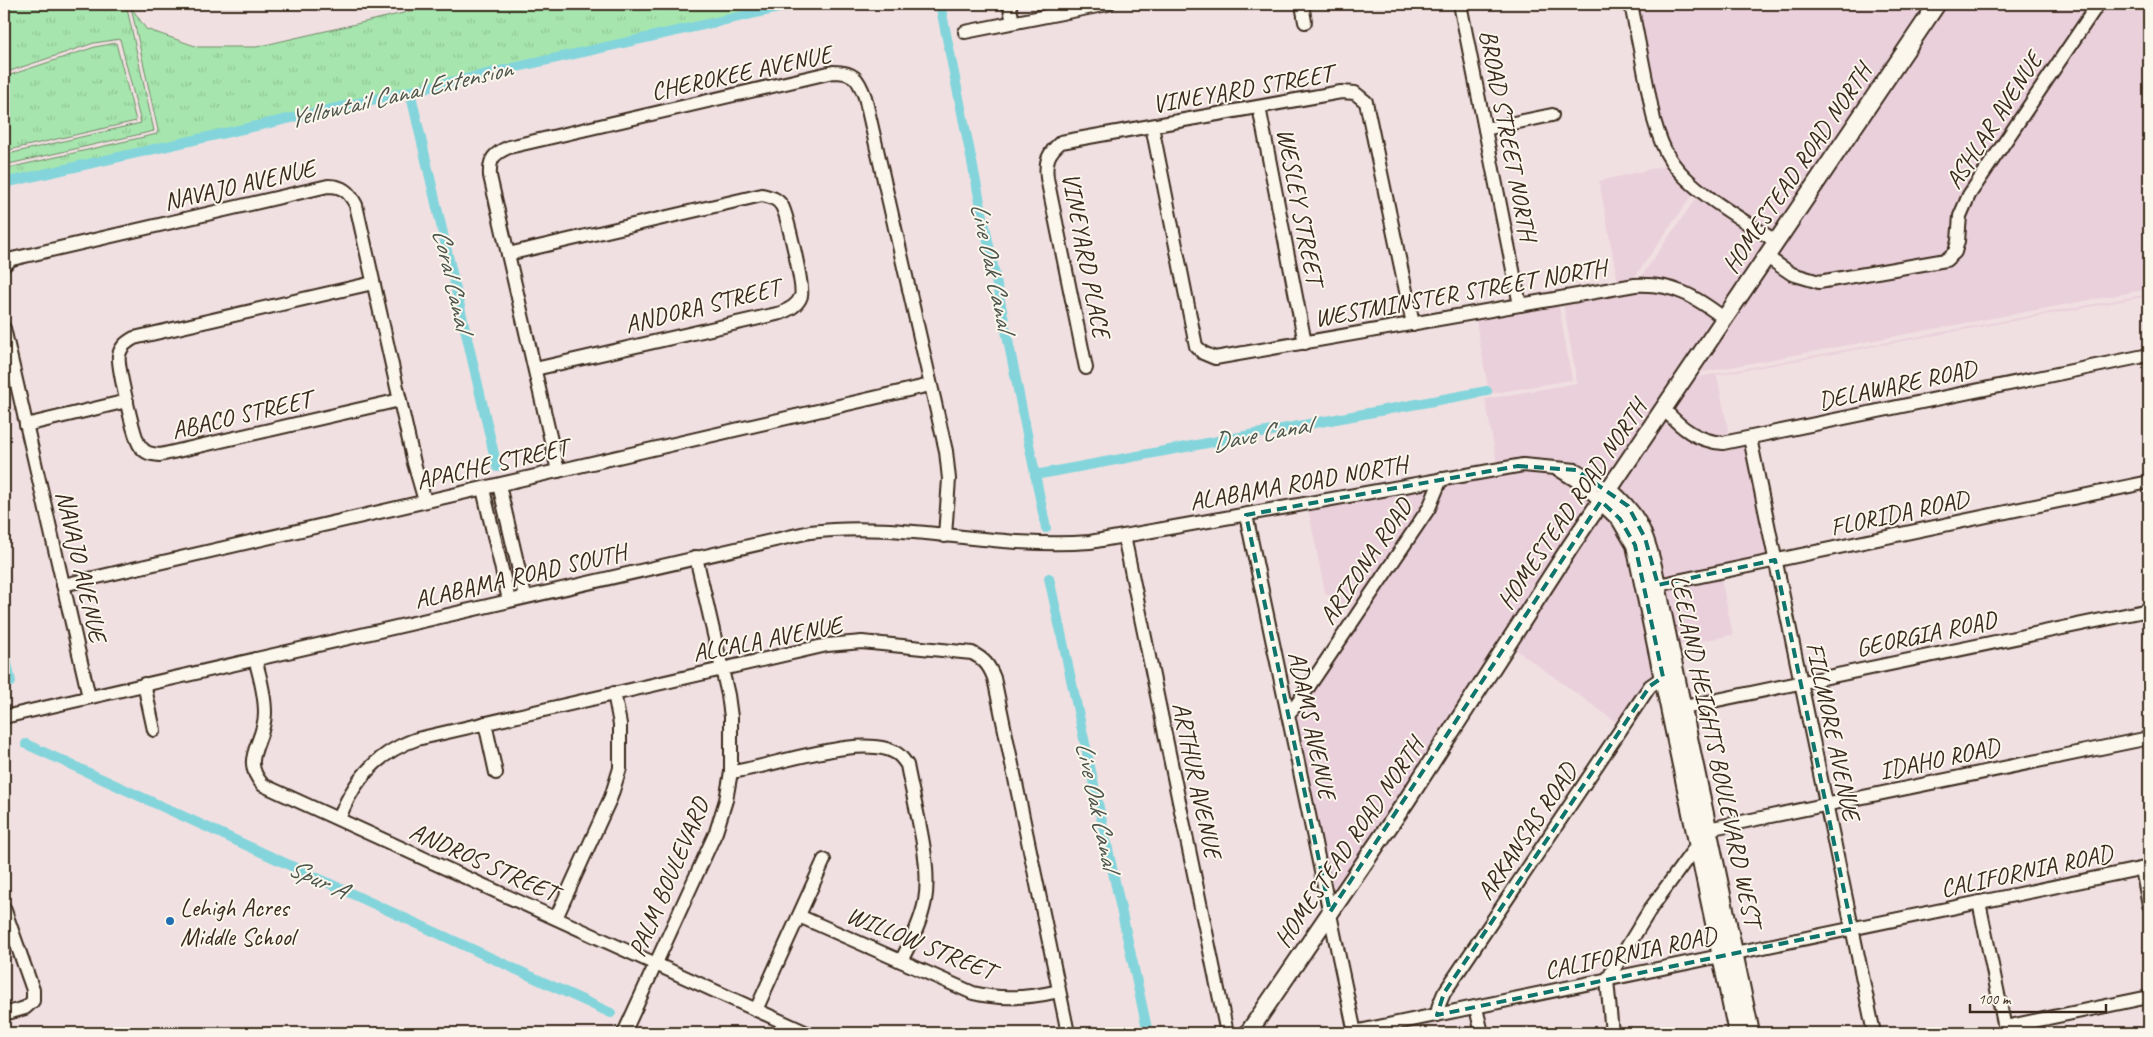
<svg xmlns="http://www.w3.org/2000/svg" width="2153" height="1037" viewBox="0 0 2153 1037" font-family="Caveat,sans-serif">
<style>
.built{fill:#ead0db}
.grass{fill:url(#grass-tufts);stroke:#708866}
.lines{fill:none;stroke-linecap:round;stroke-linejoin:round}
.canal{stroke:#84d5db;stroke-width:10}
.minor-casing{stroke:#3b2a1e;stroke-width:16}
.major-casing{stroke:#3b2a1e;stroke-width:20}
.minor{stroke:#fbf7ec;stroke-width:12}
.major{stroke:#fbf7ec;stroke-width:16}
.marked{fill:none;stroke:#0f766e;stroke-width:4;stroke-dasharray:10 6;stroke-linejoin:round}
.poi-dot{fill:#1f6fb2;stroke:#fbf7ec;stroke-width:2}
.labels{text-anchor:middle;stroke-width:4;stroke-linejoin:round;paint-order:stroke}
.street-label{font-size:25px;fill:#3b2a1e;stroke:#fbf7ec}
.poi-label{font-size:25px;fill:#3b2a1e;stroke:#fbf7ec;text-anchor:start}
.water-label{font-size:26px;font-style:italic;fill:#4d554d;stroke:#fbf7ec}
</style>
<defs>
<pattern id="grass-tufts" width="24" height="20" patternUnits="userSpaceOnUse" patternTransform="scale(1.25)"><rect width="24" height="20" fill="#a6e6ae"/><path d="M3 7l-1-3M5 7V3M7 7l1-3M15 17l-1-3M17 17v-4M19 17l1-3" fill="none" stroke="#90c595"/></pattern>
</defs>
<rect width="100%" height="100%" fill="#f1e0e2"/>
<filter id="ink" filterUnits="userSpaceOnUse"><feTurbulence type="fractalNoise" baseFrequency=".02" numOctaves="2"/><feDisplacementMap in="SourceGraphic" scale="10" xChannelSelector="R" yChannelSelector="G"/><feConvolveMatrix kernelMatrix="1 2 1 2 8 2 1 2 1" color-interpolation-filters="sRGB"/></filter>
<g filter="url(#ink)">
<!-- built -->
<g class="built">
<path d="M1631,4H2149V289L1688,375L1601,501L1620,519L1663,677L1623,727L1508,644L1330,912L1288,714L1441,479L1498,469L1485,399L1577,383L1562,297L1635,285L1701,191L1664,149Z"/>
<path d="M1669,165L1695,191L1632,281L1618,283L1599,181Z"/>
<path d="M2149,294V296L1717,375L1731,444L1754,439L1779,561L1720,573L1733,635L1676,646L1616,489L1692,378Z"/>
<path d="M1558,301L1572,380L1489,394L1475,316Z"/>
<path d="M1434,485L1425,506L1353,613L1325,593L1308,508Z"/>
</g>
<!-- grass -->
<g class="grass">
<path d="M4,4H126L154,131L4,165V155L141,123L120,39L94,43L4,73Z"/>
<path d="M443,4H808L4,186V169L157,134L158,130L131,7L146,29L198,47H256Z"/>
<path d="M116,43L136,121L4,151V77L95,47Z"/>
</g>
<g class="lines">
<!-- canal -->
<g class="canal">
<path d="M940,4L1046,528"/>
<path d="M410,91L497,467"/>
<path d="M4,183L796,4"/>
<path d="M1035,475L1487,391"/>
<path d="M1049,578L1148,1033"/>
<path d="M4,649L11,682"/>
<path d="M26,744L611,1013"/>
<path d="M651,1031L655,1033"/>
</g>
<defs>
<g id="minor">
<path d="M1009,4L1013,22"/>
<path d="M1302,4L1305,22"/>
<path d="M1460,4L1520,305"/>
<path d="M1631,4L1654,120C1658,134 1662,147 1670,159C1690,191 1745,221 1777,242"/>
<path d="M965,32L1108,4"/>
<path d="M1259,107L1305,343"/>
<path d="M1152,126L1196,346L1203,353L1215,358L1635,285C1673,283 1695,296 1725,319"/>
<path d="M1485,129L1552,115"/>
<path d="M508,254L762,195C770,197 777,198 782,206C787,215 804,287 801,296C798,305 790,309 781,313L535,369"/>
<path d="M1767,257L1792,274L1819,282L1946,260L1955,252L1958,241L1960,216L1969,195L2098,4"/>
<path d="M4,265L12,259L328,186C343,186 349,192 356,205L414,463L425,501"/>
<path d="M373,283L134,338C127,342 121,346 119,355C117,365 134,438 140,446C146,454 151,454 160,455L400,400"/>
<path d="M4,328L89,697"/>
<path d="M1086,368L1047,178C1045,161 1048,153 1061,142L1341,92L1355,93L1366,102L1413,324"/>
<path d="M1664,409C1681,428 1697,441 1723,443L2149,355"/>
<path d="M26,425L127,401"/>
<path d="M1750,438L1874,1033"/>
<path d="M1559,470L1580,483L1601,501"/>
<path d="M558,471L490,176C489,159 493,154 509,147L833,72C854,72 858,78 865,97L946,451L949,479L945,536"/>
<path d="M499,485L525,596"/>
<path d="M483,489L509,600"/>
<path d="M1246,515L1355,1033"/>
<path d="M1124,536L1227,1033"/>
<path d="M63,585L930,385"/>
<path d="M1658,585L2149,482"/>
<path d="M255,659C260,676 265,695 265,713C265,743 239,759 263,785L807,1033"/>
<path d="M144,684L154,730"/>
<path d="M1684,707L2149,610"/>
<path d="M1288,714L1297,704L1429,508L1441,479"/>
<path d="M4,717L810,532C903,520 996,550 1090,542L1523,465L1576,470L1609,490"/>
<path d="M485,723L496,773"/>
<path d="M731,772C770,768 869,729 900,756C902,758 905,762 907,765C914,804 932,863 925,901C921,922 911,942 901,961"/>
<path d="M339,819C353,781 378,752 417,739L827,645L862,642L972,653C984,659 989,665 994,678L1068,1033"/>
<path d="M1708,829L2149,738"/>
<path d="M2142,869L2149,905"/>
<path d="M1979,902L2006,1033"/>
<path d="M4,908L33,990V1001L25,1008L4,1014"/>
<path d="M799,916L973,993C1002,1000 1030,998 1059,991"/>
<path d="M556,918L611,797L620,768V724L614,693"/>
<path d="M1476,1008L1482,1033"/>
<path d="M756,1010L824,860"/>
<path d="M1437,1015L1439,1005L1444,993L1650,686L1663,677"/>
<path d="M2005,1027L2149,997"/>
<path d="M1354,1032L2149,867"/>
<path d="M624,1033L716,832L726,800L731,772V717L728,695L696,557"/>
<path d="M1612,1033L1607,980L1651,908L1697,845"/>
</g>
<g id="major">
<path d="M1609,490C1637,514 1644,530 1653,566L1751,1033"/>
<path d="M1601,501L1620,519L1635,545L1737,1033"/>
<path d="M1248,1033L1407,800L1570,547L1937,4"/>
</g>
</defs>
<!-- minor casing -->
<use href="#minor" class="minor-casing"/>
<!-- major casing -->
<use href="#major" class="major-casing"/>
<!-- minor -->
<use href="#minor" class="minor"/>
<!-- major -->
<use href="#major" class="major"/>
</g>
</g>
<!-- marked area -->
<path class="marked" d="M1518,466L1576,470L1628,506L1645,538L1658,585L1775,560L1852,929L1437,1015L1444,993L1650,686L1663,677L1635,545L1620,519L1601,501L1330,912L1246,515Z"/>
<!-- markers -->
<circle class="poi-dot" cx="170" cy="921" r="5"/>
<g class="labels">
<!-- street labels -->
<g class="street-label">
<text transform="translate(741 72) rotate(-12)" y="9">CHEROKEE AVENUE</text>
<text transform="translate(1242 88) rotate(-10)" y="9">VINEYARD STREET</text>
<text transform="translate(1993 120) rotate(-57)" y="9">ASHLAR AVENUE</text>
<text transform="translate(1509 135) rotate(79)" y="9">BROAD STREET NORTH</text>
<text transform="translate(1796 168) rotate(-56)" y="9">HOMESTEAD ROAD NORTH</text>
<text transform="translate(239 184) rotate(-13)" y="9">NAVAJO AVENUE</text>
<text transform="translate(1301 206) rotate(79)" y="9">WESLEY STREET</text>
<text transform="translate(1087 255) rotate(79)" y="9">VINEYARD PLACE</text>
<text transform="translate(1460 292) rotate(-10)" y="9">WESTMINSTER STREET NORTH</text>
<text transform="translate(702 305) rotate(-14)" y="9">ANDORA STREET</text>
<text transform="translate(1897 384) rotate(-12)" y="9">DELAWARE ROAD</text>
<text transform="translate(241 414) rotate(-13)" y="9">ABACO STREET</text>
<text transform="translate(492 463) rotate(-13)" y="9">APACHE STREET</text>
<text transform="translate(1298 482) rotate(-10)" y="9">ALABAMA ROAD NORTH</text>
<text transform="translate(1571 504) rotate(-56)" y="9">HOMESTEAD ROAD NORTH</text>
<text transform="translate(1899 512) rotate(-12)" y="9">FLORIDA ROAD</text>
<text transform="translate(1365 561) rotate(-56)" y="9">ARIZONA ROAD</text>
<text transform="translate(82 566) rotate(77)" y="9">NAVAJO AVENUE</text>
<text transform="translate(520 575) rotate(-13)" y="9">ALABAMA ROAD SOUTH</text>
<text transform="translate(1926 633) rotate(-12)" y="9">GEORGIA ROAD</text>
<text transform="translate(767 638) rotate(-11)" y="9">ALCALA AVENUE</text>
<text transform="translate(1313 725) rotate(78)" y="9">ADAMS AVENUE</text>
<text transform="translate(1834 731) rotate(78)" y="9">FILLMORE AVENUE</text>
<text transform="translate(1717 750) rotate(78)" y="9">LEELAND HEIGHTS BOULEVARD WEST</text>
<text transform="translate(1939 758) rotate(-12)" y="9">IDAHO ROAD</text>
<text transform="translate(1198 780) rotate(78)" y="9">ARTHUR AVENUE</text>
<text transform="translate(1526 831) rotate(-56)" y="9">ARKANSAS ROAD</text>
<text transform="translate(1348 842) rotate(-56)" y="9">HOMESTEAD ROAD NORTH</text>
<text transform="translate(484 861) rotate(24)" y="9">ANDROS STREET</text>
<text transform="translate(2026 870) rotate(-12)" y="9">CALIFORNIA ROAD</text>
<text transform="translate(668 877) rotate(-67)" y="9">PALM BOULEVARD</text>
<text transform="translate(921 942) rotate(22)" y="9">WILLOW STREET</text>
<text transform="translate(1630 952) rotate(-12)" y="9">CALIFORNIA ROAD</text>
</g>
<!-- poi labels -->
<g class="poi-label">
<text x="180" y="916">Lehigh Acres<tspan x="180" dy="29">Middle School</tspan></text>
</g>
<!-- water labels -->
<g class="water-label">
<text transform="translate(400 93) rotate(-13)" y="9">Yellowtail Canal Extension</text>
<text transform="translate(993 266) rotate(78)" y="9">Live Oak Canal</text>
<text transform="translate(453 279) rotate(77)" y="9">Coral Canal</text>
<text transform="translate(1261 433) rotate(-11)" y="9">Dave Canal</text>
<text transform="translate(1098 805) rotate(78)" y="9">Live Oak Canal</text>
<text transform="translate(318 878) rotate(25)" y="9">Spur A</text>
</g>
</g>
<!-- margin -->
<rect width="2153" height="1037" fill="none" stroke="#fbf7ec" stroke-width="20"/>
<rect x="10" y="10" width="2133" height="1017" fill="none" stroke="#3b2a1e" stroke-width="2" filter="url(#ink)"/>
<!-- scale -->
<path d="M1970 1004v8h136v-8" fill="none" stroke="#3b2a1e" stroke-width="2.5"/>
<text x="1978" y="1004" font-size="15" fill="#3b2a1e" stroke="#fbf7ec" stroke-width="4" paint-order="stroke">100 m</text>
</svg>
